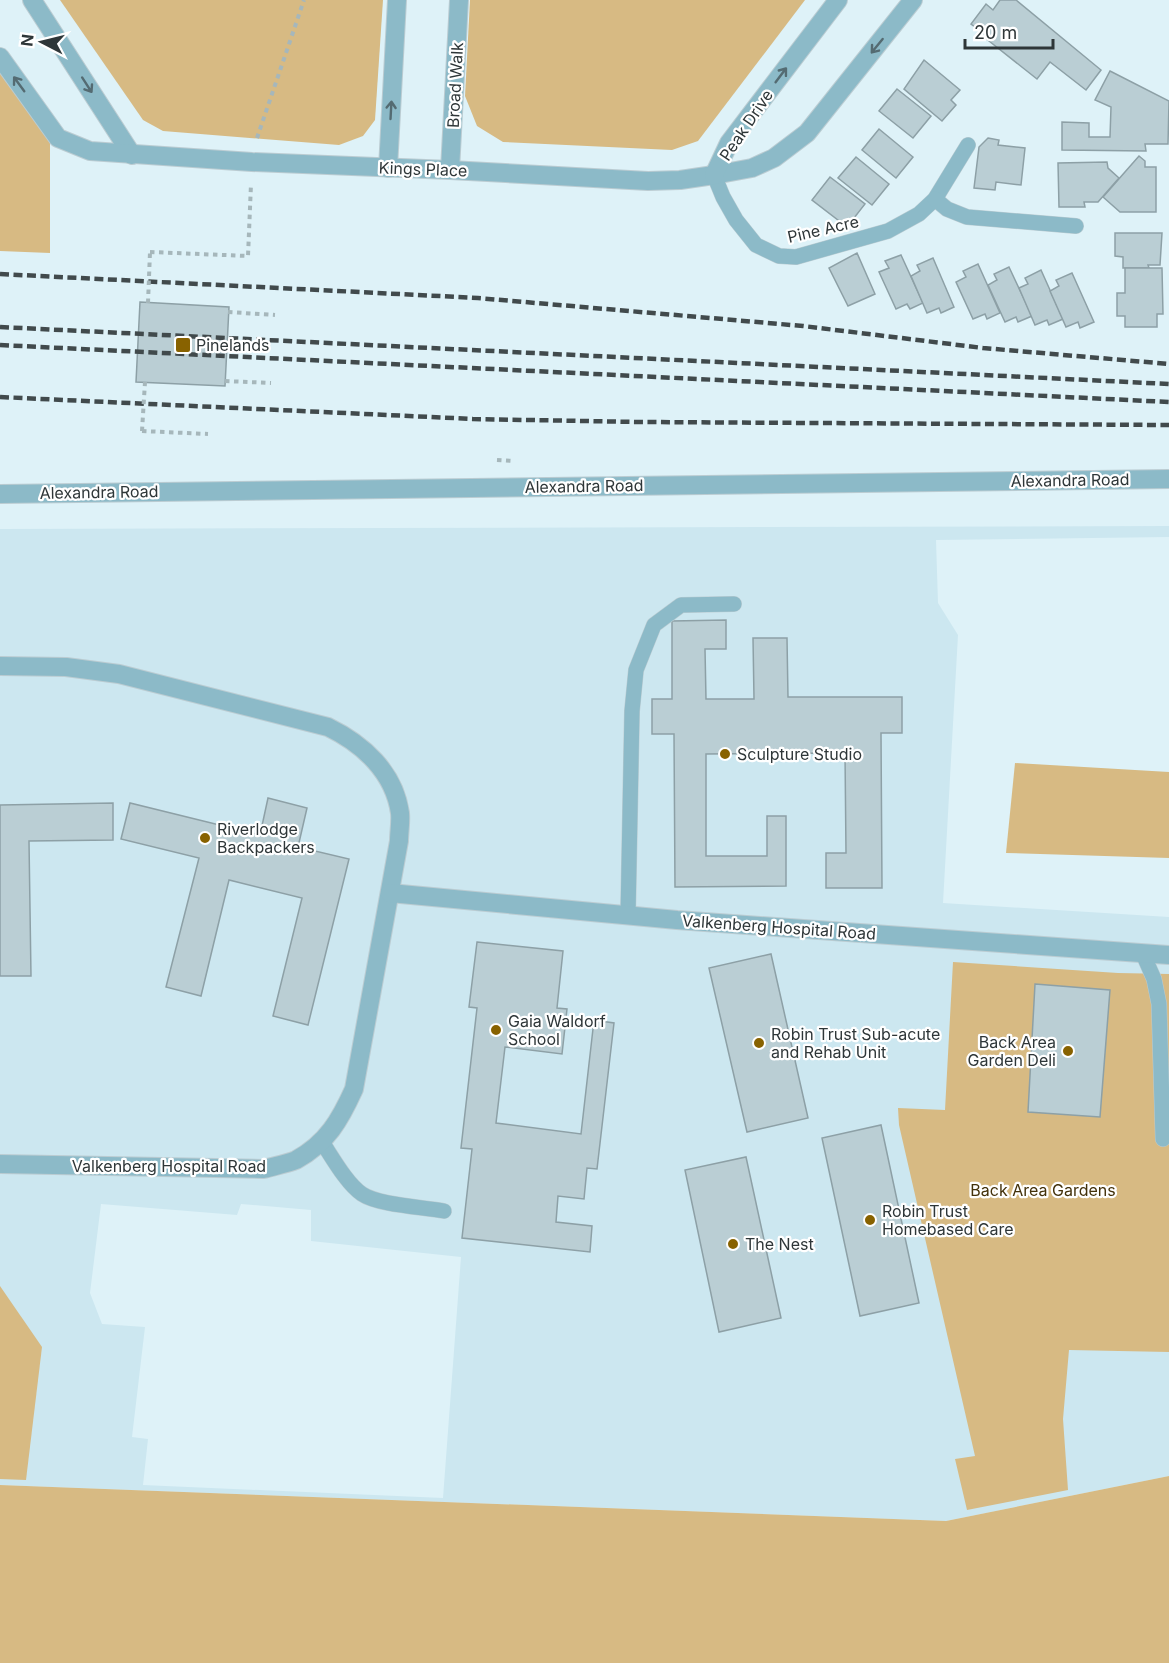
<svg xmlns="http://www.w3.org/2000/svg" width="1169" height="1663" viewBox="0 0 1169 1663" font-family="Inter,sans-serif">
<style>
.built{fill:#cce7f0;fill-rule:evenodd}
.green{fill:#d7ba83}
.building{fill:#baced4;stroke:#8da0a6;stroke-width:1.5}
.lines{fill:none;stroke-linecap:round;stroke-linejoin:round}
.service-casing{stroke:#bbccd2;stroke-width:16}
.minor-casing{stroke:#bbccd2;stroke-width:20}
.tertiary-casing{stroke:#bbccd2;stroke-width:20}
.path{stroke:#a6b7bb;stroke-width:4;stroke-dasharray:4.5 4.5;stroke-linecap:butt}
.service{stroke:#8cbac8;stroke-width:15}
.minor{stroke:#8cbac8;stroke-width:18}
.tertiary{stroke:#8cbac8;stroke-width:18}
.rail{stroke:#414a4c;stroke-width:4.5;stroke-dasharray:9 4.5;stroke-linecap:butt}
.path-bridge{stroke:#a6b7bb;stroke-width:4;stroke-dasharray:4.5 4.5;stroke-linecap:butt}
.oneway{stroke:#546b72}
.poi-dot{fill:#886200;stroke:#fff;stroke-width:2}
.labels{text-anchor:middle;stroke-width:4.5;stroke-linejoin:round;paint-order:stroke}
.street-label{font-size:16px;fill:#2e3638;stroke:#fff}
.poi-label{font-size:16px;fill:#2e3638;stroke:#fff;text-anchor:start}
.park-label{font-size:16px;fill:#43310a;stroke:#fff}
</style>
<rect width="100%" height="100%" fill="#def2f8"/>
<!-- built -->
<path class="built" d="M1169,526V537L936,540L938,603L958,635L943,903L1169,917V1476L946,1521L0,1485V529ZM101,1204L237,1215L241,1204L311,1210V1241L461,1257L443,1498L143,1485L148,1439L132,1437L145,1327L102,1324L90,1293Z"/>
<!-- green -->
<g class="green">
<path d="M60,0H383L375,120L363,136L339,145L163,131L143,120Z"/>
<path d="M470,0H805L698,141L672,150L503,142L477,126L465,96Z"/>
<path d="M0,73L50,141V253L0,251Z"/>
<path d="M1015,763L1169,772V858L1006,853Z"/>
<path d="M953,962L1118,973L1169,974V1352L1069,1350L1063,1419L1068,1490L967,1510L955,1459L975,1456L899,1125L898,1108L945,1110Z"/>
<path d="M0,1286L42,1347L26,1480L0,1479Z"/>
<path d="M1169,1476V1663H0V1485L946,1521Z"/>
</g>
<!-- building -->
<g class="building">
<path d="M1000,0H1016L1101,70L1086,90L1050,62L1037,79L984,37L986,35L971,24L986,4L993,10Z"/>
<path d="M924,60L960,90L951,100L956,105L942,121L904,89Z"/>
<path d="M1110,71L1169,101L1168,144H1145L1146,151L1062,150V122L1089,123V137H1110L1111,107L1095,100Z"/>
<path d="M897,89L931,116L913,138L879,111Z"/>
<path d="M879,129L913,157L896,178L862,150Z"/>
<path d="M988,138L999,140L998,145L1025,148L1021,185L996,182L995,190L974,188L979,147Z"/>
<path d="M1139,156L1145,161V167H1156V212H1120L1103,197Z"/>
<path d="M856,157L889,184L872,205L838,178Z"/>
<path d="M1107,162L1108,168L1119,178L1098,202H1084L1085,207H1059L1058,163Z"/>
<path d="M830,177L865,204L847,227L812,200Z"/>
<path d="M1115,233H1162L1160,265H1148L1149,268H1123V257L1115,256Z"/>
<path d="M857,253L875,294L848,306L829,268Z"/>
<path d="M901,255L923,303L910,309L907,304L896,309L879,272L889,268L885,261Z"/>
<path d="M933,258L954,307L941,313L939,308L927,313L911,276L920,271L917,265Z"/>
<path d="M978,264L1000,313L987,319L985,314L973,319L956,282L966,277L963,271Z"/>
<path d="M1009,267L1032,316L1018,322L1016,317L1005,322L988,285L997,280L994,274Z"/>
<path d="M1125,268H1162L1163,314H1157V327H1125V316H1117V293H1125Z"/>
<path d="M1041,270L1063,319L1049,325L1047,320L1035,325L1019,288L1028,284L1025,278Z"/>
<path d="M1072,273L1094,322L1080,328L1078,322L1066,327L1050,291L1059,286L1056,280Z"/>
<path d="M140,302L229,307L225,386L136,382Z"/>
<path d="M726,620V649H705L706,699H754L753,638H787L788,697H902V733H881L882,888H826V853H846L845,753L706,754V856H767V816H786V886L675,887L674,734H652V699H672V621Z"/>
<path d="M268,798L307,808L298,847L349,859L308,1025L273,1016L302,898L229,880L201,996L166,987L199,858L121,839L130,803L260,835Z"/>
<path d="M113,803V840L29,841L31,976H0V805Z"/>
<path d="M477,942L563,951L557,1008L567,1009L562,1054L505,1047L496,1123L581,1134L594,1020L614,1023L597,1169L587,1168L584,1199L558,1196L556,1222L592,1226L590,1252L462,1238L472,1149L461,1148L477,1008L469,1007Z"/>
<path d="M771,954L808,1118L747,1132L709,968Z"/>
<path d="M1035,984L1110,990L1100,1117L1028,1112Z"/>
<path d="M881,1125L919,1303L860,1316L822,1138Z"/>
<path d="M746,1157L781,1318L719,1332L685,1170Z"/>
</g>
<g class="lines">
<defs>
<g id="service">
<path d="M714,175L723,197L736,220L756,245L779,256L796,257L888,231L919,214L935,199L968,145"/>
<path d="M935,199L947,209L967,217L1076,226"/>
<path d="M628,916L632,711L636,670L654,625L681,605L734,604"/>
<path d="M1143,954L1154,979L1159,1004L1163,1139"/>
<path d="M322,1142C332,1157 347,1184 362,1194C378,1205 423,1207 444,1211"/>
</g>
<g id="minor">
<path d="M32,0L132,155"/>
<path d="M0,57L58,138L90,151L252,162L450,170L648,181L680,180L714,175L752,168L774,158L807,133L913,0"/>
<path d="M388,168L397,0"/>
<path d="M450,170L459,0"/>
<path d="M714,175L729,143L838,0"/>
<path d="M0,666L66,667L119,674L328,727C363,744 394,772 400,813C401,822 399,832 399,841L354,1089C340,1120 327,1143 296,1160C286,1164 274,1166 264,1169L0,1164"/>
<path d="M390,893L677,920L1169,955"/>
</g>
<path id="tertiary" d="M0,494L1169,479"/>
</defs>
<!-- service casing -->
<use href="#service" class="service-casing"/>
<!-- minor casing -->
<use href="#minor" class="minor-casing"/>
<!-- tertiary casing -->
<use href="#tertiary" class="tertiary-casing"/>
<!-- path -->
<g class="path">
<path d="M257,138L304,0"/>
<path d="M150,252L248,256L251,184"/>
<path d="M228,312L275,315"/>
<path d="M225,381L271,383"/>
<path d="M142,431L208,434"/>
<path d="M497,460L514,461"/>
</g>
<!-- service -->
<use href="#service" class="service"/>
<!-- minor -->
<use href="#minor" class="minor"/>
<!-- tertiary -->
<use href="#tertiary" class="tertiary"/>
<!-- rail -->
<g class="rail">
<path d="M0,274L478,298L803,326L983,348L1169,364"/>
<path d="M0,327L1169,384"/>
<path d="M0,345L1169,402"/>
<path d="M0,397L473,419L639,422L1169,425"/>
</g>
<!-- path-bridge -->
<g class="path-bridge">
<path d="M148,303L150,252"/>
<path d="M142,431L145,382"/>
</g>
</g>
<!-- one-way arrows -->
<defs><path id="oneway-shaft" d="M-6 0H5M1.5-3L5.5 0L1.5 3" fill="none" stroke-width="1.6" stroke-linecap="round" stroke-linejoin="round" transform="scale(1.5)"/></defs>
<g class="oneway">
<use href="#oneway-shaft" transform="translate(877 46) rotate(129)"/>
<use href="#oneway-shaft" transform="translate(781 75) rotate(-53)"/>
<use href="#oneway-shaft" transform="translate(19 84) rotate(-126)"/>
<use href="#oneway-shaft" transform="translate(87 85) rotate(57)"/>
<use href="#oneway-shaft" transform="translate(391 110) rotate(-87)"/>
</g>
<!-- markers -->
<g class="poi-dot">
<rect x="175" y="337" width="16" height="16" rx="3"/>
<circle cx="725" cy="754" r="6"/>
<circle cx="205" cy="838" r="6"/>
<circle cx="496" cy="1030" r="6"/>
<circle cx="759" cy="1043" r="6"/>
<circle cx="1068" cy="1051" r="6"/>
<circle cx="870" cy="1220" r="6"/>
<circle cx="733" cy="1244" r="6"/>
</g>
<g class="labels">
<!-- street labels -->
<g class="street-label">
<text transform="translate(455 85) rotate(-87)" y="6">Broad Walk</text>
<text transform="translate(746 125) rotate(-56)" y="6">Peak Drive</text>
<text transform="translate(423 169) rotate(2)" y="6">Kings Place</text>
<text transform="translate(823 229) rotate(-13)" y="6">Pine Acre</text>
<text transform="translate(1070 480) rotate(-1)" y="6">Alexandra Road</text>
<text transform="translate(584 486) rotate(-1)" y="6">Alexandra Road</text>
<text transform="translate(99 492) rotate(-1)" y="6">Alexandra Road</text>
<text transform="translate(779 927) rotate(4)" y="6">Valkenberg Hospital Road</text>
<text x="169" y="1172">Valkenberg Hospital Road</text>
</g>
<!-- poi labels -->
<g class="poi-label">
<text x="196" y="351">Pinelands</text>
<text x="737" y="760">Sculpture Studio</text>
<text x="217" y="835">Riverlodge<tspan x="217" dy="18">Backpackers</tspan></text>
<text x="508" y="1027">Gaia Waldorf<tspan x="508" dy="18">School</tspan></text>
<text x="771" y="1040">Robin Trust Sub-acute<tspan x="771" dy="18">and Rehab Unit</tspan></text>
<text x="1056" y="1048" text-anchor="end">Back Area<tspan x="1056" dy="18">Garden Deli</tspan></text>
<text x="882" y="1217">Robin Trust<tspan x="882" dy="18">Homebased Care</tspan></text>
<text x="745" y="1250">The Nest</text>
</g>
<!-- park labels -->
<g class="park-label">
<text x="1043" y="1196">Back Area Gardens</text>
</g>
</g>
<!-- north arrow -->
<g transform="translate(42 42) rotate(277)" stroke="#ffffff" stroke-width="4.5" paint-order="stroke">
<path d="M0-4.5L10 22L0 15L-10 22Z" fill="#2e3638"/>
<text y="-9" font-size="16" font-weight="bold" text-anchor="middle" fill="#2e3638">N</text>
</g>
<!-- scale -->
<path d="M965 39v9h88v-9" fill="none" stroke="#2e3638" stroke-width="3"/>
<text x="974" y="39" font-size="18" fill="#2e3638" stroke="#ffffff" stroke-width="4.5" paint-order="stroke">20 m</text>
</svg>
